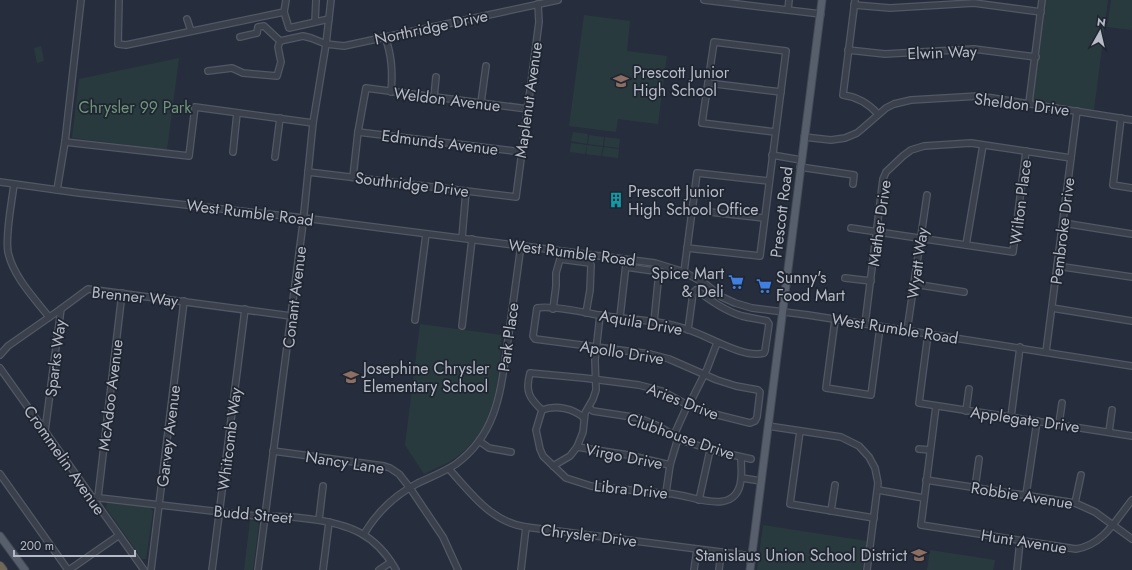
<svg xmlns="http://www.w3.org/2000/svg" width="1132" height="570" viewBox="0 0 1132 570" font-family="Jost,sans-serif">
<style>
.green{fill:#293a3e}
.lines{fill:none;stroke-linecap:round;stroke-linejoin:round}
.minor-casing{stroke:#525864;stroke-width:8}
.major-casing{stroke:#434955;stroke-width:9}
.highway-casing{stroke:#424854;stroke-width:10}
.minor{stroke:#3a404c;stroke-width:5.5}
.major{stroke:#585f6c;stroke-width:7}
.highway{stroke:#716958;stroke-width:8}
.labels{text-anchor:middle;stroke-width:3.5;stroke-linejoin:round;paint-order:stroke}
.street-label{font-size:16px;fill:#b6bbc7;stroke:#1f2531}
.poi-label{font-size:16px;fill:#b6bbc7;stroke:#1f2531;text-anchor:start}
.park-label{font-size:16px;fill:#6f967b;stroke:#1f2531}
</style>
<rect width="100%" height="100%" fill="#262d3c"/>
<!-- green -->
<g class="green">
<path d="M1045,0H1108L1094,110L1033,100Z"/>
<path d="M1111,0H1132V30L1107,27Z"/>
<path d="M584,15L630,21L627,51L667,56L658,124L618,119L616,132L569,126Z"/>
<path d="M41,46L44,61L37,63L34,48Z"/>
<path d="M179,58L167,150L72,138L79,79Z"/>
<path d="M573,132L588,134L587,144L571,141Z"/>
<path d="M589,135L604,137L603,146L588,144Z"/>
<path d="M605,137L620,139L619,148L604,146Z"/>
<path d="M571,143L587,145L585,154L570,152Z"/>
<path d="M587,145L603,147L601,156L586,154Z"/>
<path d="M604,147L619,149L618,158L602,156Z"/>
<path d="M420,324L502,335C498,384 496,434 449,462C441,466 432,470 424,474L405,445Z"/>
<path d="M107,503L149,507L153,511L146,559H142L106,508Z"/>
<path d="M250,520L256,521L259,524L253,570H244Z"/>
<path d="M763,525L867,541L862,570H757Z"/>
<path d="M930,550L995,560L993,570H927Z"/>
</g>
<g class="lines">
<defs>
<g id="minor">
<path d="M119,0L118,44L126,45L284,12L286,0"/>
<path d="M704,0L821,14"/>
<path d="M855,0L843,95C858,97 868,103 878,114"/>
<path d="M854,5L890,8L974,3L1041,12"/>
<path d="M788,10L789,0"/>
<path d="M284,12L289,28L329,19"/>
<path d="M187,19L191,31"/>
<path d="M315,22L316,0"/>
<path d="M240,37L257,33L258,27L264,26L280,41L303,36L311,38L326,44L344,46L558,0"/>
<path d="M385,37C392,55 393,72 391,92"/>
<path d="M848,50L885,54L974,49L1036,57"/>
<path d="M208,71L232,68L243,73L277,76L281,62L278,47L280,41"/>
<path d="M708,83L781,92"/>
<path d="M434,97L436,77"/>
<path d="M481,103L486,66"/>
<path d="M1029,103L1042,0"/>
<path d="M1121,118L1113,185L1132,188"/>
<path d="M358,132L522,152"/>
<path d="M804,137L831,140L845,138L857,133L863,128L886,108L894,104L911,100L979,96L1132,120"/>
<path d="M65,142L189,156L195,107L313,123"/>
<path d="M233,152L237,113"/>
<path d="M772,155L801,160"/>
<path d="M275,157L280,118"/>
<path d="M800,167L854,175L853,184"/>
<path d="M308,172L516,197L539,22L538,4"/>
<path d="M353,177L358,132L366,88L528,109"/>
<path d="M0,182L79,193L304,218L655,263L684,272L704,283L722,297L735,303L752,308L808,315L1132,366"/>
<path d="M14,184C12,202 5,234 8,252C13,276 34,298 49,317"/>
<path d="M57,190L65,142L81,0"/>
<path d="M692,210L764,218"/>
<path d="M1063,223L1132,234"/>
<path d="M851,228L1013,252L1026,151"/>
<path d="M462,238L466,191"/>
<path d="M966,245L983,145"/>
<path d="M687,248L760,256L786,51L714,42L702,123L775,132"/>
<path d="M1057,266L1132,277"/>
<path d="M626,267L654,271L659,272L654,322"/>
<path d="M684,272L697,173L769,181"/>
<path d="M845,278L871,281"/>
<path d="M914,284L964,292"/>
<path d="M1052,308L1132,321"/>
<path d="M553,309L556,286V273L560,259L590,263L591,265L590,290L586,313"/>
<path d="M620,317L626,264"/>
<path d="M415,320L426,234"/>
<path d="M835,320L826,388L871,395L880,327"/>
<path d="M865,324L883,179L886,172L903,156L911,150L924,146L971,143L1071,158"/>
<path d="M462,326L472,239"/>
<path d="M907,331L927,195"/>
<path d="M928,334L919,403L1132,436"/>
<path d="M1046,352L1077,111"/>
<path d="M0,355L8,346L61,309L88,289L291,316"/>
<path d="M0,368L144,570"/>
<path d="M689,405L707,369L717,343"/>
<path d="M936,406L921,525L1076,549C1103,545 1116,520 1132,500"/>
<path d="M589,408L593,411L639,418L658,426L684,441L715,451L751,459"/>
<path d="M542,410L536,430L540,449L543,456L566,478L591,486L660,493C668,493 676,494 684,496C705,501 738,512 741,479C742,472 741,464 741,457"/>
<path d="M966,411L969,389"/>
<path d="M1011,417L1020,347"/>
<path d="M584,418C573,408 556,405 542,410C529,398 525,391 530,373L584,378L639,385L662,391L684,403L710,413L750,423L755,421L757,417L760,392L758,390L736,386L717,380L669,359L650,354L535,339L533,336L537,308C551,305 583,312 598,315C628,320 660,319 689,330C708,336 744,359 764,353L765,351L769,324L767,321C759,319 750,318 742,316C725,311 710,300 696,290L693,293L688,330"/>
<path d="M1059,424L1062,403"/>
<path d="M768,426L841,437L859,446L869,457L875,468L878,483L867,570"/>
<path d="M45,431L61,309"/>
<path d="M800,431L790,504L874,518"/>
<path d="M1109,432L1112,410"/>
<path d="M674,435L688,404"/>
<path d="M479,441L489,448L511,452"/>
<path d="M577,447L628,455L670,465"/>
<path d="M919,449L930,450"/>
<path d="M273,451L384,466L390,468L399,474L410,488L443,537L458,570"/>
<path d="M553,466L570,456L577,447L583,432L585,413L593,399L596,390L595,360L600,315"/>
<path d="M449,469C471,493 491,522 526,527L752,556"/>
<path d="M0,474L68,570"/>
<path d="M742,478L761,481"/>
<path d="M926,480L1075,503L1095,512L1132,539"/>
<path d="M975,488L979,459"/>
<path d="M878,490L924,498"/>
<path d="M666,493L670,465L678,438"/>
<path d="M1026,495L1037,421"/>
<path d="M91,497L264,517C280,516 295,517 310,519C349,524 376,534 396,570"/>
<path d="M98,497L122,293"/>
<path d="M699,500L710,450"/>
<path d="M1075,503L1081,475"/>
<path d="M831,511L835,485"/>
<path d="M319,520L323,486"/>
<path d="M364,534C377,512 395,495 418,483C431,477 444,472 456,464C501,431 501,383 509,333C513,303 517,274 521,245"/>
<path d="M69,570L118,536"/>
<path d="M151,570L184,301"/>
<path d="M212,570L245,309"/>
<path d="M258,570L303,223L313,123L326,44L331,0"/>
<path d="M323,570L329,522"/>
<path d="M379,570L391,562"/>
<path d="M521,570L526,527"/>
<path d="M694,570L697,549"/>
<path d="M719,570L721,552"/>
<path d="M1017,570L1020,541"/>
</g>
<g id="major">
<path d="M0,536L25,570"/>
<path d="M750,570L822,0"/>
</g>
<path id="highway" d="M0,566L3,570"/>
</defs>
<!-- minor casing -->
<use href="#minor" class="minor-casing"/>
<!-- major casing -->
<use href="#major" class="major-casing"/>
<!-- highway casing -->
<use href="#highway" class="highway-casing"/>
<!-- minor -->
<use href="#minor" class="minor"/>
<!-- major -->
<use href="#major" class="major"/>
<!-- highway -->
<use href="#highway" class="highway"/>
</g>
<!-- icons -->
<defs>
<symbol id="school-bare" viewBox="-9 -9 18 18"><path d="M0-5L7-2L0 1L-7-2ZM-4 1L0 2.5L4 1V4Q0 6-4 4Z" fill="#8d6e63" stroke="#1f2531" stroke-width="2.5" paint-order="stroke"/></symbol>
<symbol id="building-bare" viewBox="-9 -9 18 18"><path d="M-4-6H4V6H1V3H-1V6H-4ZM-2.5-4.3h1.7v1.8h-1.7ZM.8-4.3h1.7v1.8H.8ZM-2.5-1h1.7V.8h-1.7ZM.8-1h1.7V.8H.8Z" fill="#0f9aa8" stroke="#1f2531" stroke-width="2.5" paint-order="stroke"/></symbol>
<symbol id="supermarket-bare" viewBox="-9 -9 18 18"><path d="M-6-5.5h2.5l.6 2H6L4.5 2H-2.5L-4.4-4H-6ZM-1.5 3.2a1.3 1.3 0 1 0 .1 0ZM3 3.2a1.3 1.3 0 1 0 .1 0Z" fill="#3f7fe0" stroke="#1f2531" stroke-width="2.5" paint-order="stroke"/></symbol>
</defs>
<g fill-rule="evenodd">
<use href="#school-bare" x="610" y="70" width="22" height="22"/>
<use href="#building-bare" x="605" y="189" width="22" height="22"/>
<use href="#supermarket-bare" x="725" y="271" width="22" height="22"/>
<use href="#supermarket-bare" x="753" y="275" width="22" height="22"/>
<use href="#school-bare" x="340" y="366" width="22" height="22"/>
<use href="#school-bare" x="908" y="544" width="22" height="22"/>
</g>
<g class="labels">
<!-- street labels -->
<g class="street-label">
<text transform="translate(431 27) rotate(-12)" y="6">Northridge Drive</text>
<text transform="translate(942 52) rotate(-2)" y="6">Elwin Way</text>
<text transform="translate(447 99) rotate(7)" y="6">Weldon Avenue</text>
<text transform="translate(528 100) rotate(-82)" y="6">Maplenut Avenue</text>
<text transform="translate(1022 104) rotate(7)" y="6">Sheldon Drive</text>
<text transform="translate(440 142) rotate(7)" y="6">Edmunds Avenue</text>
<text transform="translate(412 184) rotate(7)" y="6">Southridge Drive</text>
<text transform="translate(1020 202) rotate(-83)" y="6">Wilton Place</text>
<text transform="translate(250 212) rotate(7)" y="6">West Rumble Road</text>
<text transform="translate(781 212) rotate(-83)" y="6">Prescott Road</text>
<text transform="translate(879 223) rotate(-82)" y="6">Mather Drive</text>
<text transform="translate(1062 231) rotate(-83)" y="6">Pembroke Drive</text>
<text transform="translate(572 252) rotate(7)" y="6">West Rumble Road</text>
<text transform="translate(917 263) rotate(-82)" y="6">Wyatt Way</text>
<text transform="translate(135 296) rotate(6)" y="6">Brenner Way</text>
<text transform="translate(294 297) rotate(-83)" y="6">Conant Avenue</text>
<text transform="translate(641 322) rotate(10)" y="6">Aquila Drive</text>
<text transform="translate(895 328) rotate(9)" y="6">West Rumble Road</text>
<text transform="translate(508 337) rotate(-82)" y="6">Park Place</text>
<text transform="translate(622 352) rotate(9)" y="6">Apollo Drive</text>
<text transform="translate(55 358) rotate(-83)" y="6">Sparks Way</text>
<text transform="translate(110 395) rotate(-83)" y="6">McAdoo Avenue</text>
<text transform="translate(683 401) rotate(21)" y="6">Aries Drive</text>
<text transform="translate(1025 419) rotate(8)" y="6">Applegate Drive</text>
<text transform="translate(168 436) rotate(-83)" y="6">Garvey Avenue</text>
<text transform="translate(681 436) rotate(19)" y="6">Clubhouse Drive</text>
<text transform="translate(229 439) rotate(-83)" y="6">Whitcomb Way</text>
<text transform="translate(624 456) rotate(11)" y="6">Virgo Drive</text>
<text transform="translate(65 460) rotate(55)" y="6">Crommelin Avenue</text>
<text transform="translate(345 462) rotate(9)" y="6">Nancy Lane</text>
<text transform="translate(631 489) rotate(6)" y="6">Libra Drive</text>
<text transform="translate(1022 495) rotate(9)" y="6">Robbie Avenue</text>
<text transform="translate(253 514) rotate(5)" y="6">Budd Street</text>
<text transform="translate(589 535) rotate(7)" y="6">Chrysler Drive</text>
<text transform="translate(1024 541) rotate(9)" y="6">Hunt Avenue</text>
</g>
<!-- poi labels -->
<g class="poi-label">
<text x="633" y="78">Prescott Junior<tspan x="633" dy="18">High School</tspan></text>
<text x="628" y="197">Prescott Junior<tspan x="628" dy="18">High School Office</tspan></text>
<text x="724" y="279" text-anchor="end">Spice Mart<tspan x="724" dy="18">&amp; Deli</tspan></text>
<text x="776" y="283">Sunny's<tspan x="776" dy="18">Food Mart</tspan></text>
<text x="363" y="374">Josephine Chrysler<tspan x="363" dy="18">Elementary School</tspan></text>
<text x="907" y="561" text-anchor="end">Stanislaus Union School District</text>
</g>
<!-- park labels -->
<g class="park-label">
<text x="135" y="113">Chrysler 99 Park</text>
</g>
</g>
<!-- north arrow -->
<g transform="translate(1100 32) rotate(8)" stroke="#1f2531" stroke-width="3" paint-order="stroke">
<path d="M0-3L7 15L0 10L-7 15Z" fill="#b6bbc7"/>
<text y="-6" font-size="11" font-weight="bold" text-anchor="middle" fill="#b6bbc7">N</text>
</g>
<!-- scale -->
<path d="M14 550v6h121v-6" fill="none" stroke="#b6bbc7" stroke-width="2"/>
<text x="20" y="550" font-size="12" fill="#b6bbc7" stroke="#1f2531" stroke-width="3" paint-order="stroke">200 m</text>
</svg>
